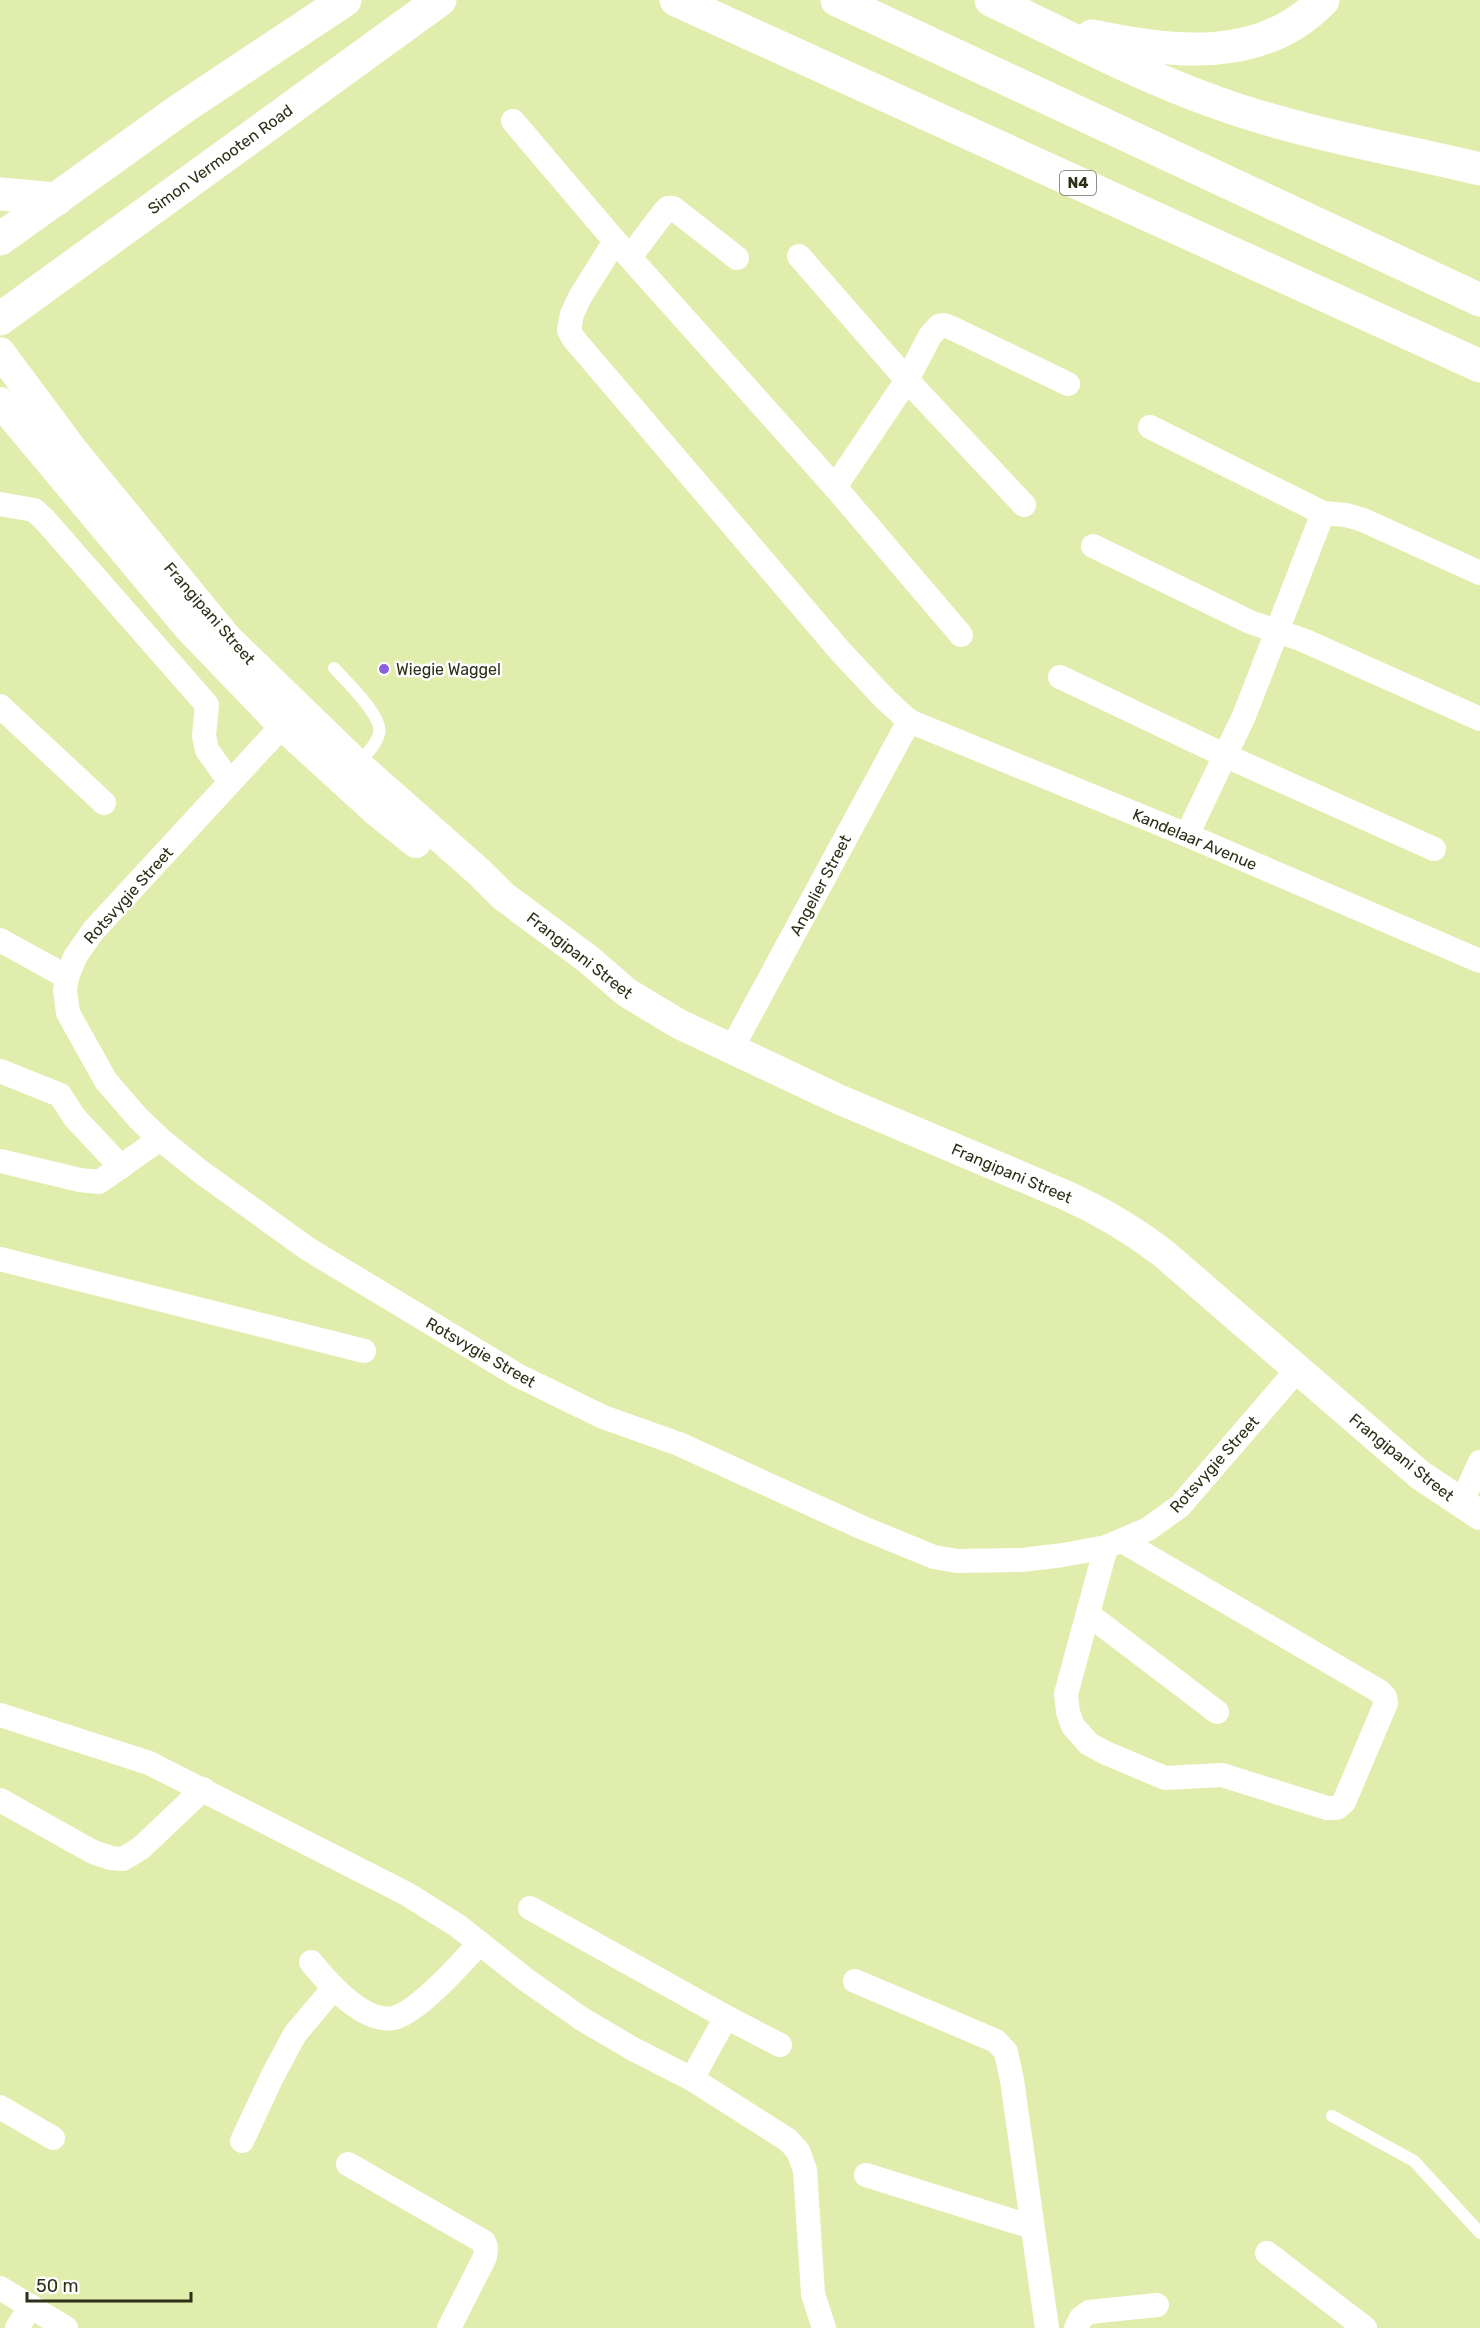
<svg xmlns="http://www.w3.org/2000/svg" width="1480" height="2328" viewBox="0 0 1480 2328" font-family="Rubik,sans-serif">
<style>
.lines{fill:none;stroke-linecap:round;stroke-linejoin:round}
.service{stroke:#fff;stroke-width:12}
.minor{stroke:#fff;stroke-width:24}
.tertiary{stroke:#fff;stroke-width:30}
.secondary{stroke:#fff;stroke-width:33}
.motorway{stroke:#fff;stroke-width:33}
.poi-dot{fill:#8b61db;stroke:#fff;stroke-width:2}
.labels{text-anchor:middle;stroke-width:5;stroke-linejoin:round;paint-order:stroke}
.shield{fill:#fff;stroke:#6b6e5d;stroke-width:1.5}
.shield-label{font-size:15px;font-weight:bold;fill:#2c3017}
.street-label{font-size:16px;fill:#2c3017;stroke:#fff}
.poi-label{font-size:16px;fill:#2c3017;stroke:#fff;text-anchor:start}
</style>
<rect width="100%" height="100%" fill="#e1edac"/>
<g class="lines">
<!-- service -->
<g class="service">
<path d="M334,668C346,681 383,716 379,733C377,745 365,755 358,764"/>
<path d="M1332,2116L1414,2161L1480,2233"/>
</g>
<!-- minor -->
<g class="minor">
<path d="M513,121L615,241L580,297L572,314L569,330L573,338L841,652L885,699L909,721L1187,835L1480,961"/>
<path d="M615,241L835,487L961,635"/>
<path d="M799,256L907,380L1024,505"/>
<path d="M630,257L664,212L668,208H673L737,258"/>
<path d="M1150,427L1323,513L1244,716L1187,835"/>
<path d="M835,487L907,380L930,336L939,326L944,325L954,329L1068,384"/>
<path d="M0,504L34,510L44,519L201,698L207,705L204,736L207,750L230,782"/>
<path d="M1323,513L1346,515L1363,520L1480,573"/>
<path d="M1093,546L1250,622L1303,640L1480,719"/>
<path d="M1060,677L1224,755L1434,849"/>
<path d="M0,706L104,803"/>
<path d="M295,712L93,931L75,957L67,977L65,990L68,1013L106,1081L138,1118L160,1139L201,1172L308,1249L517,1375L603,1417L679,1444L863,1528L934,1557L957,1561L1022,1560L1063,1555L1106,1547L1148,1529L1180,1506L1297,1370"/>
<path d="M0,940L67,977"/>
<path d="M732,1048L909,721"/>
<path d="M0,1071L60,1095L75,1118L121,1167"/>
<path d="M0,1161L80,1180L99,1182L160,1139"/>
<path d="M0,1259L364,1351"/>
<path d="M1461,1504L1480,1462"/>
<path d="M1106,1547L1066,1694L1068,1712L1073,1726L1089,1744L1106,1753L1165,1778L1222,1775L1327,1808H1337L1344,1802L1386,1703L1385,1697L1379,1691L1122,1541"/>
<path d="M1088,1614L1217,1712"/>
<path d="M0,1715L149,1763L407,1894L458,1926L525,1979L582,2019L633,2049L692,2079L788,2140L798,2151L805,2170L813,2294L824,2328"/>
<path d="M0,1800L93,1852L111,1858L123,1859L141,1848L203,1789"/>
<path d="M530,1908L726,2017L692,2079"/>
<path d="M311,1962C328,1983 366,2027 397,2017C422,2008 461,1963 480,1943"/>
<path d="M855,1981L996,2041L1006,2052L1012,2080L1047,2328"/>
<path d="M726,2017L780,2045"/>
<path d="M0,2107L53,2138"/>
<path d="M242,2141L272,2077L295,2034L333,1989"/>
<path d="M348,2164L484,2242L486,2247L485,2257L449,2328"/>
<path d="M866,2175L1032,2227"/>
<path d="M1267,2253L1365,2328"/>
<path d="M0,2288L66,2328"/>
<path d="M17,2328L31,2306"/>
<path d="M1076,2328L1081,2318L1089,2312L1157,2305"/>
</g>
<!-- tertiary -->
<g class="tertiary">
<path d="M0,352L72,449L227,638L358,765L479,872L503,896L588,959L626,992L679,1024L838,1099L1065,1195C1101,1211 1133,1230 1164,1254L1420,1475L1480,1515"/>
<path d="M0,402L187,626L283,726L376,811L416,843"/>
</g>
<!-- secondary -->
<g class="secondary">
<path d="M0,239L181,109L345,0"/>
<path d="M0,319L440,0"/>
</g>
<!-- motorway -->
<g class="motorway">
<path d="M676,0L1480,366"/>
<path d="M837,0L1480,300"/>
<path d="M991,0C1065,35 1138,75 1215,102C1300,133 1392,148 1480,169"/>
<path d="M1092,36C1171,53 1262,64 1323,0"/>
<path d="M0,194L57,199"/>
</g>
</g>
<!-- markers -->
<circle class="poi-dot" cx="384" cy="669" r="6"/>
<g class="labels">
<!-- shield labels -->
<rect class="shield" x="1060" y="171" width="36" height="24" rx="4.5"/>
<g class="shield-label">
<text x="1078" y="188">N4</text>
</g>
<!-- street labels -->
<g class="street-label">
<text transform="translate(220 159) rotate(-36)" y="6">Simon Vermooten Road</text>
<text transform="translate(210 613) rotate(49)" y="6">Frangipani Street</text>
<text transform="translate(1195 839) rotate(23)" y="6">Kandelaar Avenue</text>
<text transform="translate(820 885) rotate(-62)" y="6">Angelier Street</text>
<text transform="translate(128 895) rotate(-48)" y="6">Rotsvygie Street</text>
<text transform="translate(580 955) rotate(38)" y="6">Frangipani Street</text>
<text transform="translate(1012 1173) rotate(23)" y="6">Frangipani Street</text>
<text transform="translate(481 1352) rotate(30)" y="6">Rotsvygie Street</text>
<text transform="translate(1402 1457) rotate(39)" y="6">Frangipani Street</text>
<text transform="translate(1214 1464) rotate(-48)" y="6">Rotsvygie Street</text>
</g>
<!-- poi labels -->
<g class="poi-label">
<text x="396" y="675">Wiegie Waggel</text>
</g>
</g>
<!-- scale -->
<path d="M27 2292v9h164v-9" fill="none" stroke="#2c3017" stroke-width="3"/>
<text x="36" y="2292" font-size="18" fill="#2c3017" stroke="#ffffff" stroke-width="4.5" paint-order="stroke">50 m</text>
</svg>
